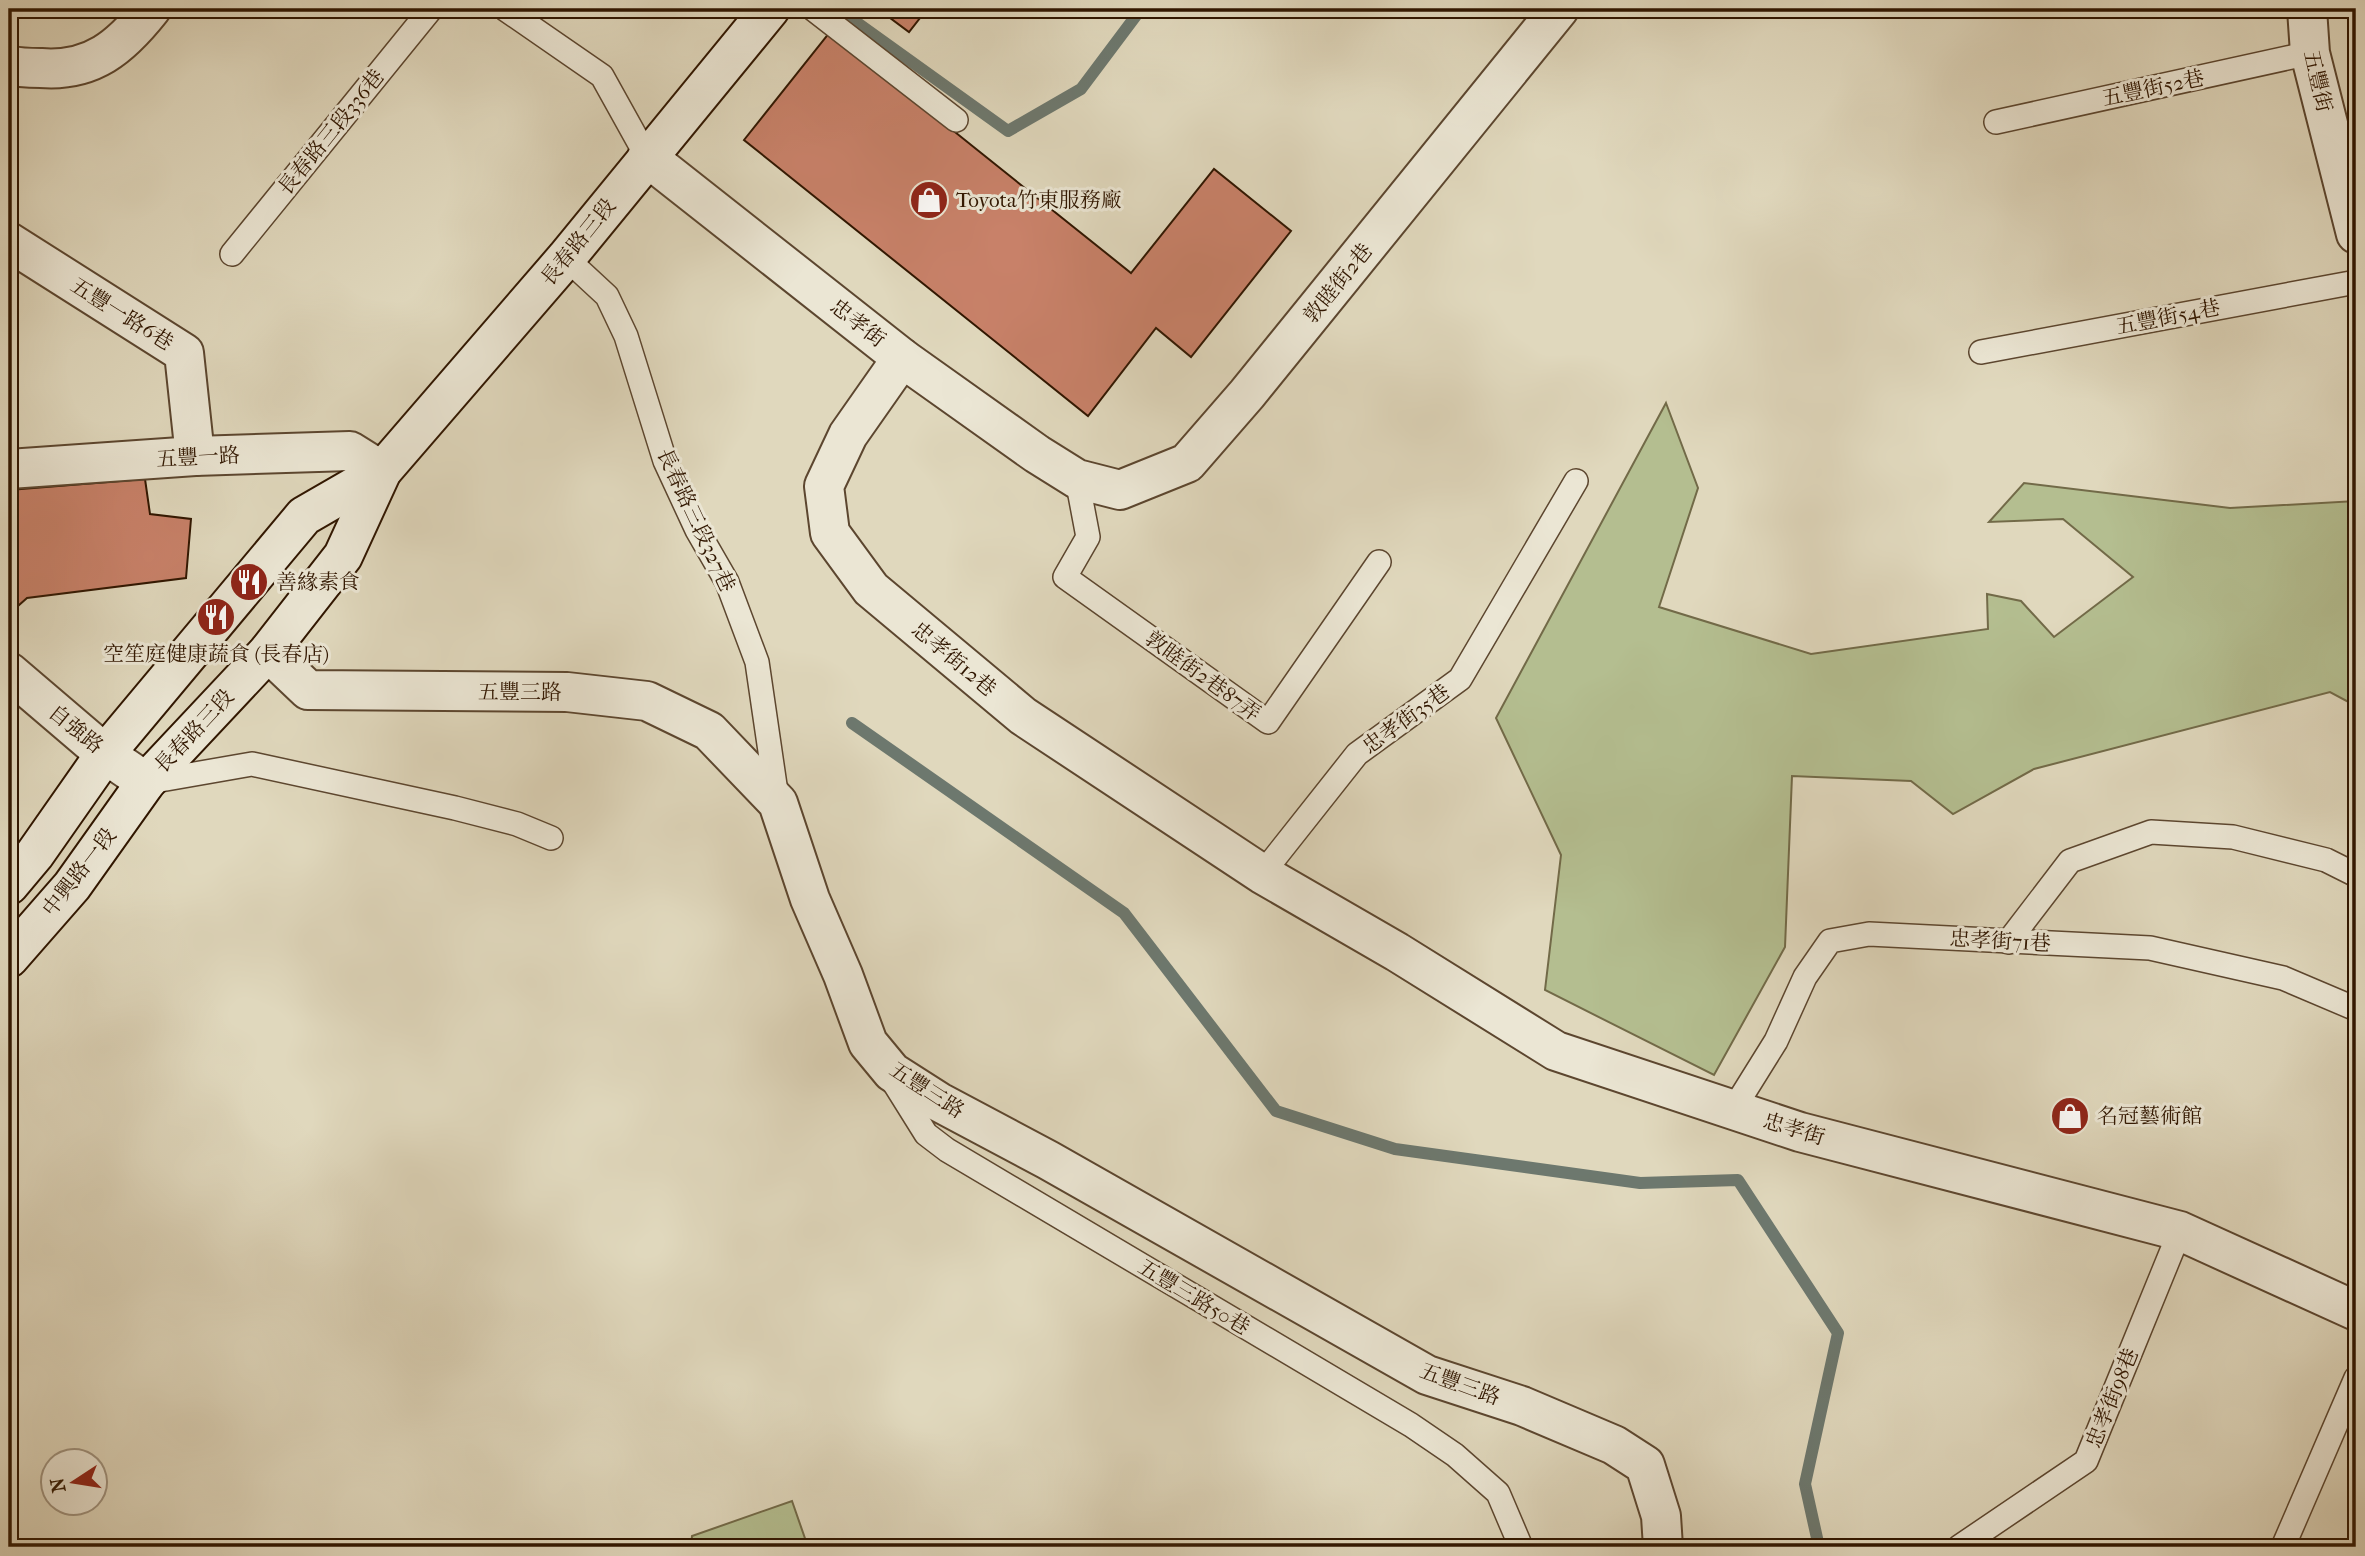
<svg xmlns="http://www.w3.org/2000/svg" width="2365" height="1556" viewBox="0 0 2365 1556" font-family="'IM FELL French Canon','Noto Serif TC',serif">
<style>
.green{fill:#b4be90;stroke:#726a48;stroke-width:2}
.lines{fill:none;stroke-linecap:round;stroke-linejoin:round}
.stream{stroke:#6d786e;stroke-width:12}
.building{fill:#c88169;stroke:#301600;stroke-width:2}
.lane-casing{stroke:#5c462f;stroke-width:26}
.street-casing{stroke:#5c462f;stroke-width:42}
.secondary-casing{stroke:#301600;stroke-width:42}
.lane{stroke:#ebe6d4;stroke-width:23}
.street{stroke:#ebe6d4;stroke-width:38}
.secondary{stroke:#ebe6d4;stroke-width:38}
.labels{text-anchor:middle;stroke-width:6;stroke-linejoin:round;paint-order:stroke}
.street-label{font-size:21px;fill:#301600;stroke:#ebe6d4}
.poi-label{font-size:21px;fill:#301600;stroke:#ebe6d4;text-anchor:start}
</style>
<rect width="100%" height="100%" fill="#e0d8bd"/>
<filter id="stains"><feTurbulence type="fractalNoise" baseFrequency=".00286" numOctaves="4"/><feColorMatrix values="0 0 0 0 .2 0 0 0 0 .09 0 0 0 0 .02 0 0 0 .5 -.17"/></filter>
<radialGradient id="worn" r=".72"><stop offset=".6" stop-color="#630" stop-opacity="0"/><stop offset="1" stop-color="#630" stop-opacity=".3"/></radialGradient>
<!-- green -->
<g class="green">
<path d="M1666,403L1698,488L1659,607L1811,654L1988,629L1987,594L2021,601L2054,637L2133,577L2063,519L1989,522L2024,483L2230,508L2356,501V706L2330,692L2034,769L1953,814L1911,781L1792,776L1785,947L1714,1075L1545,990L1561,855L1496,718Z"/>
<path d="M792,1501L808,1547H691L692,1536Z"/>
</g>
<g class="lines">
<!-- stream -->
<g class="stream">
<path d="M845,14L1008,131L1081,89L1141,9"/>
<path d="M852,723L1124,913L1276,1111L1395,1149L1640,1183L1738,1180L1838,1333L1805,1484L1819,1547"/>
</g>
</g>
<!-- building -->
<g class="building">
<path d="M878,9H927L909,32Z"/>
<path d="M1315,9H1331L1324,17Z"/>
<path d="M830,32L1131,273L1214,169L1291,231L1191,357L1156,328L1088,416L744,140Z"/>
<path d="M145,479L150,514L191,519L186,578L27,598L9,614V490Z"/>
</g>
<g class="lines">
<defs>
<g id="lane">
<path d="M505,9L602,76L647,157"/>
<path d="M813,9L956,120"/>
<path d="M1996,122L2310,53"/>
<path d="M232,254L431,9"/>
<path d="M566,258L607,296L626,336L665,461L697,530L727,582L757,662L777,799"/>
<path d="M1981,352L2356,282"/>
<path d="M1077,479L1088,537L1065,577L1268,722L1379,562"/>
<path d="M149,782L252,764L455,808L517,824L551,838"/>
<path d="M1262,874L1357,754L1460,679L1576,481"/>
<path d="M2008,942L2070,861L2151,832L2233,837L2326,860L2356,875"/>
<path d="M891,1078L926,1134L947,1150L1411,1425L1455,1455L1498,1493L1521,1547"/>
<path d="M1733,1110L1776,1041L1805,977L1830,941L1869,934L2150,948L2283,978L2356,1009"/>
<path d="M1959,1547L2086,1461L2180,1231"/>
<path d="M2283,1547L2356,1378"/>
</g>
<g id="street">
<path d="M2307,9L2310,53L2356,234"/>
<path d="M9,65C19,68 31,68 41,68C92,72 121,47 151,9"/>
<path d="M647,157L902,358L1037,454L1077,479L1120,490L1187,463L1247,394L1559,9"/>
<path d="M9,242L184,353L195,456"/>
<path d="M902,358L848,435L824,486L830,533L871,589L1023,716L1262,874L1397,952L1556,1051L1800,1132L2180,1231L2356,1311"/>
<path d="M9,469L195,456L350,451L382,471"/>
<path d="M268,652L308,690L567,692L647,701L709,731L778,803L810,899L843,975L868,1043L892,1072L939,1102L1048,1160L1427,1375L1522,1406L1614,1445L1645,1465L1661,1516L1663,1547"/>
<path d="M9,672L105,754L146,782"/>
</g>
<g id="secondary">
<path d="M9,885L35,854L105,754L304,516L382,471"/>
<path d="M9,958L72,886L146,782L268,652L343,556L382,471L566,258L770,9"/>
</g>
</defs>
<!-- lane casing -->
<use href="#lane" class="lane-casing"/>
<!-- street casing -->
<use href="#street" class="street-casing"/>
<!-- secondary casing -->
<use href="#secondary" class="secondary-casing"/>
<!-- lane -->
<use href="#lane" class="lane"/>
<!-- street -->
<use href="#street" class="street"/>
<!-- secondary -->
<use href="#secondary" class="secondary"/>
</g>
<!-- icons -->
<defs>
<symbol id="shop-disc" viewBox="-11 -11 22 22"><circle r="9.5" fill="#8f2418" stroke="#ebe6d4"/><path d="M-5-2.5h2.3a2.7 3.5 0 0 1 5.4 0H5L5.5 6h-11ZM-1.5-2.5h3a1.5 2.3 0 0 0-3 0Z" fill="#fff"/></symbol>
<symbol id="restaurant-disc" viewBox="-11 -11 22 22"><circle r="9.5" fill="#8f2418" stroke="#ebe6d4"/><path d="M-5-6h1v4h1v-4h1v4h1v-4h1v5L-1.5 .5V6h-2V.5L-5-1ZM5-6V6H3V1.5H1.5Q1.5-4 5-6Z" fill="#fff"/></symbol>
</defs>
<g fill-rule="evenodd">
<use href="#shop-disc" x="907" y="178" width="44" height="44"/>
<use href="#restaurant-disc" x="227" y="560" width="44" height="44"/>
<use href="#restaurant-disc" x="194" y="595" width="44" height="44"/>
<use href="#shop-disc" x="2048" y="1094" width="44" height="44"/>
</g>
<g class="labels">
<!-- street labels -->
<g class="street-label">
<text transform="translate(2318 81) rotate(77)" y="7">五豐街</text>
<text transform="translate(2153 88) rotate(-12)" y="7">五豐街52巷</text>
<text transform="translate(331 132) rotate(-51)" y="7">長春路三段336巷</text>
<text transform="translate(578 242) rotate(-51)" y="7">長春路三段</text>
<text transform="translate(1338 283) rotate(-51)" y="7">敦睦街2巷</text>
<text transform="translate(122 314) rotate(32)" y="7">五豐一路6巷</text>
<text transform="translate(2168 317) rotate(-11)" y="7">五豐街54巷</text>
<text transform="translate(858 323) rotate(38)" y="7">忠孝街</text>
<text transform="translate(198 457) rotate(-3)" y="7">五豐一路</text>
<text transform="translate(696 520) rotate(65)" y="7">長春路三段327巷</text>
<text transform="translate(954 659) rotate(40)" y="7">忠孝街12巷</text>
<text transform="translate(1203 676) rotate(36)" y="7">敦睦街2巷87弄</text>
<text x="520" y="699">五豐三路</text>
<text transform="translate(1406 719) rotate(-36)" y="7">忠孝街35巷</text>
<text transform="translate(76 729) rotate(39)" y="7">自強路</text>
<text transform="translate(194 731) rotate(-47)" y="7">長春路三段</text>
<text transform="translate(79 872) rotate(-52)" y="7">中興路一段</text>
<text transform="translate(2000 941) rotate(3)" y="7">忠孝街71巷</text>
<text transform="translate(927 1090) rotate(33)" y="7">五豐三路</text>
<text transform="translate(1794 1129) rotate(17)" y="7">忠孝街</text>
<text transform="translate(1194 1297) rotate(31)" y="7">五豐三路50巷</text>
<text transform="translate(1460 1384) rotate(20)" y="7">五豐三路</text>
<text transform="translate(2112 1398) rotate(-68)" y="7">忠孝街98巷</text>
</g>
<!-- poi labels -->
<g class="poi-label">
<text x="956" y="207">Toyota竹東服務廠</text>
<text x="276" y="589">善緣素食</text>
<text x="216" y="661" text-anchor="middle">空笙庭健康蔬食 (長春店)</text>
<text x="2097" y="1123">名冠藝術館</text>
</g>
</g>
<!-- margin -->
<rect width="2365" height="1556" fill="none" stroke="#e0d8bd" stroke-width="35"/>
<rect x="10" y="10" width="2344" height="1535" fill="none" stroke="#301600" stroke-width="3.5"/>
<rect x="18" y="18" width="2330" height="1521" fill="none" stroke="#301600" stroke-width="2"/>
<!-- north arrow -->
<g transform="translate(74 1482) rotate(258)"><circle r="33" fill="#ebe6d4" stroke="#a0937f" stroke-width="2"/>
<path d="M0-5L12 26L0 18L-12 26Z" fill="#8f2418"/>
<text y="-10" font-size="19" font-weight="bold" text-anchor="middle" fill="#301600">N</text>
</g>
<rect width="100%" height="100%" filter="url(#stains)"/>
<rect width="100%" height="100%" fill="url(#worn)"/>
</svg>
